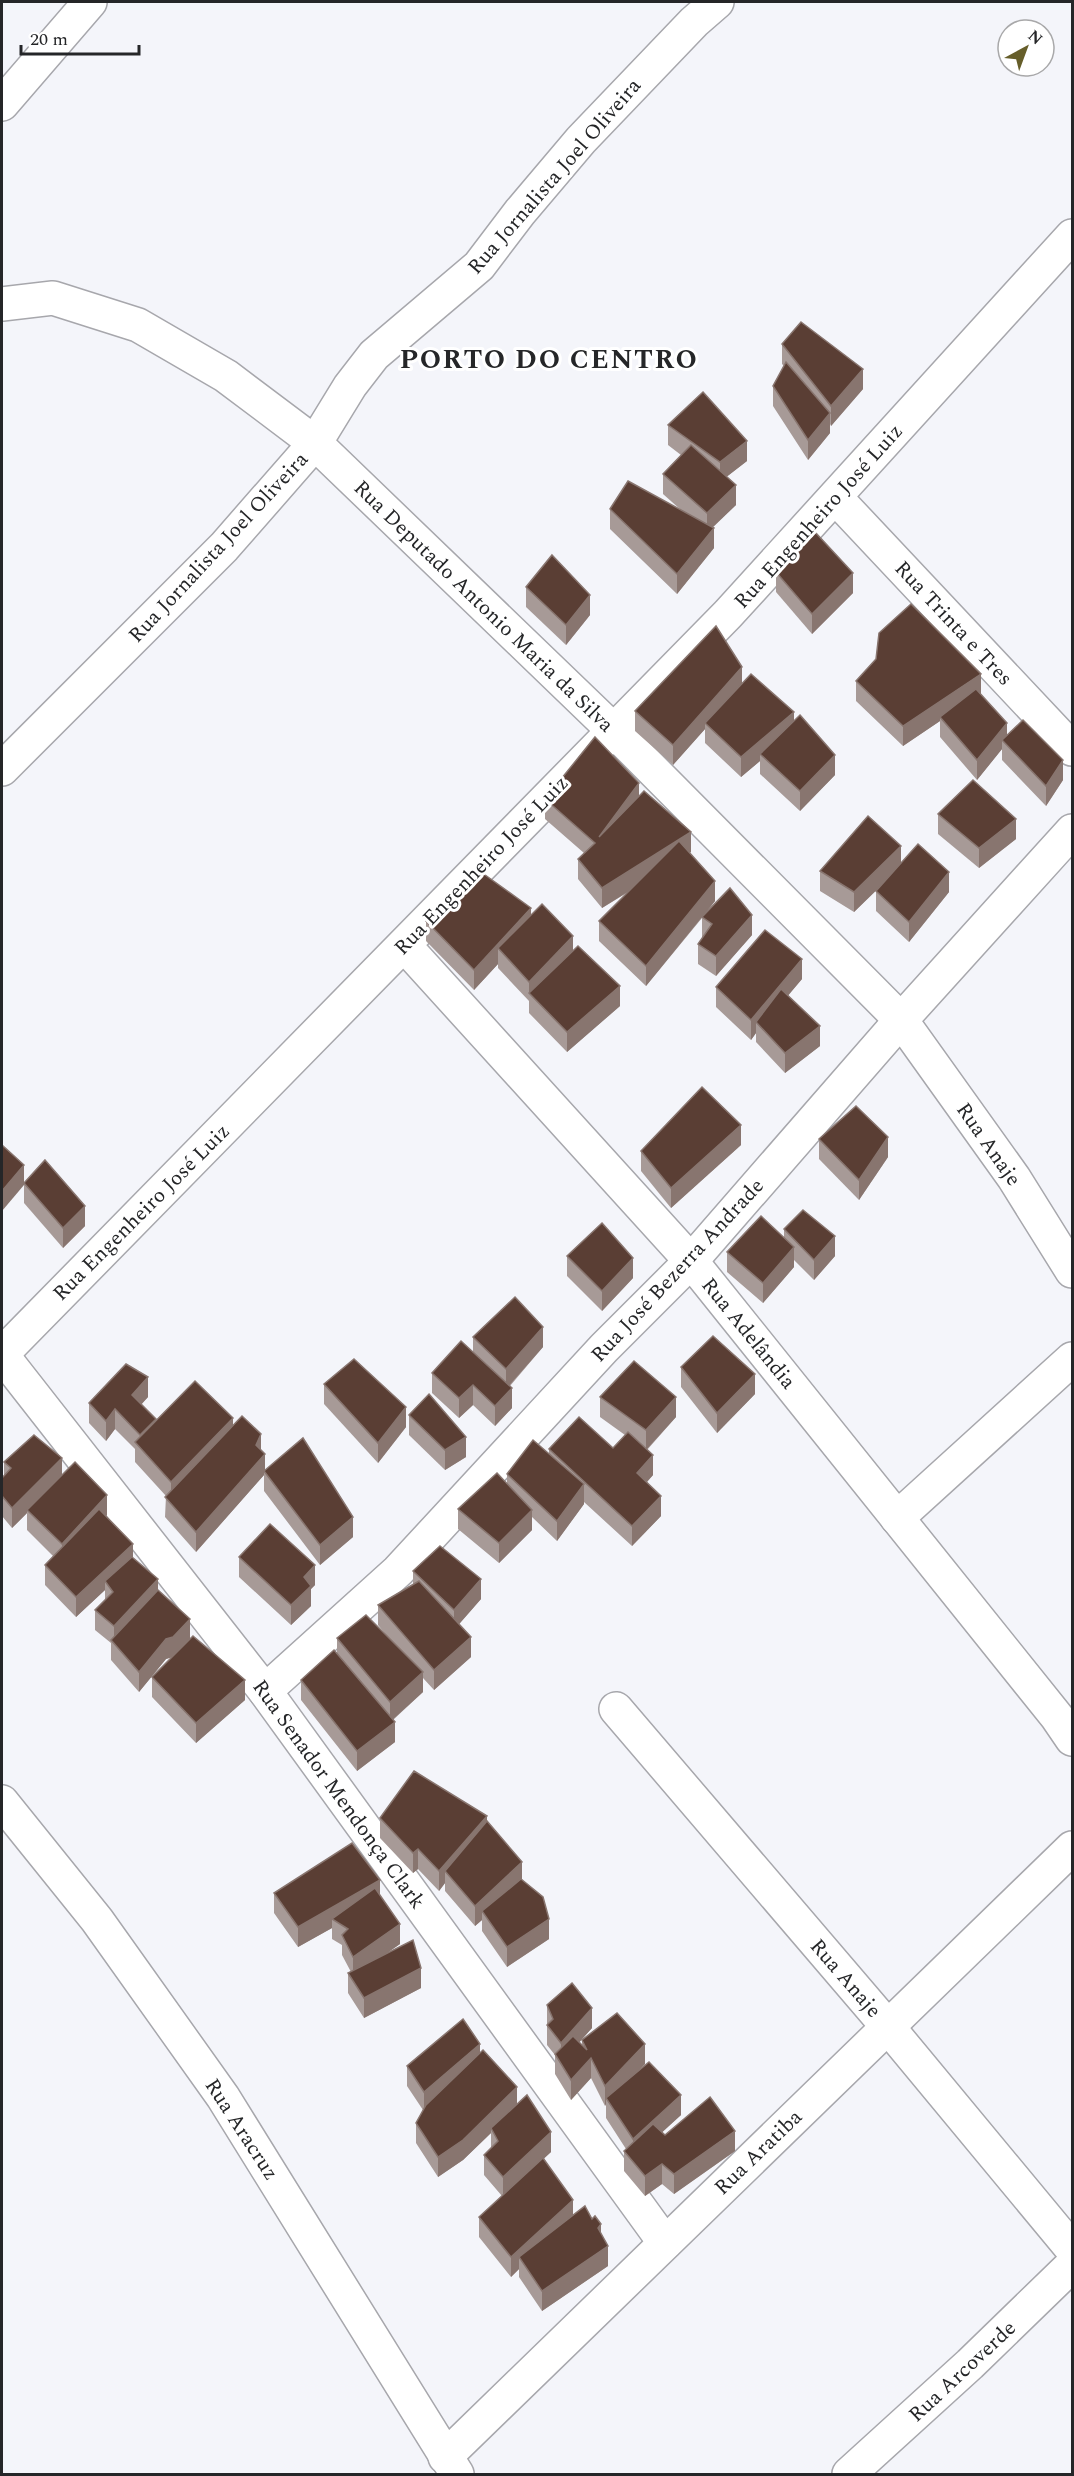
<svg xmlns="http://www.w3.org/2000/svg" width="1074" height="2476" viewBox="0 0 1074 2476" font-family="Spectral,serif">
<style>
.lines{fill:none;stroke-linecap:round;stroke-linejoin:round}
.minor-casing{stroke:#a7a7ac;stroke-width:36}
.minor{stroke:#fff;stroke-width:33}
.wall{fill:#a79a97}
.shaded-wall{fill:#88756f}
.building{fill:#5a3e34;stroke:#88756f;stroke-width:1.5}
.labels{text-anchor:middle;stroke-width:6;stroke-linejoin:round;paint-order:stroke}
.street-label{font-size:21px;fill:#252628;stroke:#fff}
.district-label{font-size:27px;font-weight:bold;letter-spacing:1.5px;fill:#252628;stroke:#fff}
</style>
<rect width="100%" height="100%" fill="#f4f5fa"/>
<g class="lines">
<defs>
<g id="minor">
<path d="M2,104L90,2"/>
<path d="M2,304L53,298L138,325L226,376L315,443L613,730L901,1020L1014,1178L1072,1271"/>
<path d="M835,497L1072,749"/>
<path d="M2,769L224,547L315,443L350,386L374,355L479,266L520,212L581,140L694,22L717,2"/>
<path d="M404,945L691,1261L1057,1717L1072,1739"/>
<path d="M2,1354L728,614L1072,236"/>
<path d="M2,1355L265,1691L665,2243"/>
<path d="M897,1518L1072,1359"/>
<path d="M265,1691L398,1571L604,1348L691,1261L901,1020L1072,831"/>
<path d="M616,1709L888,2027L1072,2249"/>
<path d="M2,1802L97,1920L223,2097L457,2474"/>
<path d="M445,2457L1072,1848"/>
<path d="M849,2474L970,2364L1072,2265"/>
</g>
</defs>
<!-- minor casing -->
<use href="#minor" class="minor-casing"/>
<!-- minor -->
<use href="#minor" class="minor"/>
</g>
<!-- wall -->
<g class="wall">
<path d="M782,344L863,389L831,426L830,424V433L808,460L773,406V386L784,366L782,364Z"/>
<path d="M668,425L747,461L726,477L736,505L712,527L714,548L677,594L610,529V509L681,510L663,494V474L681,455L668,445Z"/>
<path d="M776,572L853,593L812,634L776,592Z"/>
<path d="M526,587L590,615L566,645L526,607Z"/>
<path d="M856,681L981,694L1007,735L1063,780L1046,806L1002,760V749L977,780L940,737V721L903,746L856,701Z"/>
<path d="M742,684L794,721L835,775L800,811L760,774V761L741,777L705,743V729L673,765L635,731V711Z"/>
<path d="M639,795L691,852H690L715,901L707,912L752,935L716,976L698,964V944L703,937H702V918L646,986L599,941V921L630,891L602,908L578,879V859L584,853L545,819V799Z"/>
<path d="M938,814L1016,839L979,868L938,834Z"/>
<path d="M901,863L949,892L909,942L876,911V891L883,884L854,912L820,891V871Z"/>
<path d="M531,915L573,951L620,1006L567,1052L529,1013V1001L498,968V964L474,990L426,941V921Z"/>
<path d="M802,979L788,995L820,1046L785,1073L756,1042V1033L751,1040L716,1007V987Z"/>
<path d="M819,1139L888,1157L859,1200L819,1159Z"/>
<path d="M741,1145L671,1208L641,1171V1151Z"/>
<path d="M24,1183L85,1226L63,1248L24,1203Z"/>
<path d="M784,1229L835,1256L814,1280L794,1260V1267L763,1303L727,1272V1252L784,1238Z"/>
<path d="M567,1256L633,1278L602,1311L567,1276Z"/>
<path d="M473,1337L543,1347L510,1386L512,1408L495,1426L473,1405L459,1418L432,1393V1373L473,1352Z"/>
<path d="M681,1367L755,1394L717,1433L681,1387Z"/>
<path d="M324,1384L406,1427L378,1463L324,1404Z"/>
<path d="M148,1397L141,1404L156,1421L233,1426L261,1450L265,1470L353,1537L320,1565L264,1491V1475L196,1552L165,1517L166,1496L135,1462V1449L115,1429L106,1441L89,1423V1403Z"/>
<path d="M600,1397L676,1417L647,1450L653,1475L647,1482L661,1516L632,1546L584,1502V1504L557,1541L532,1517V1530L499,1563L458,1529V1509L507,1484V1474L549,1454V1449L613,1448L625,1435L600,1417Z"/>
<path d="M409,1415L466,1457L445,1470L409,1435Z"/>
<path d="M4,1462L62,1476L107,1515L106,1516L133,1558L158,1590L190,1639L245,1700L196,1743L152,1697V1677L172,1657L166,1659L139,1692L111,1660V1643L95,1630V1610L105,1600V1590L76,1617L45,1585V1565L53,1556L27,1530V1513L12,1528L2,1516V1478L4,1476Z"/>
<path d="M239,1557L315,1585L311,1589V1606L291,1625L239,1577Z"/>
<path d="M413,1571L481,1599L459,1624L471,1657L434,1690L423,1678V1692L393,1720L395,1742L357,1771L301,1700V1680L337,1654V1638L387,1636L378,1625V1605L413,1584Z"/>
<path d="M380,1818L487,1821L522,1879L549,1939L507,1967L482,1931V1920L475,1926L445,1891V1883L439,1891L418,1869L413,1873L380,1838Z"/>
<path d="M274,1893L380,1896L400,1944L384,1955L421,1988L364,2018L348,1993V1973L351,1972L342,1955V1945L332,1939V1928L298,1947L274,1913Z"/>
<path d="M547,2005L592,2028L579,2042L582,2045V2040L645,2064L637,2072L681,2115L662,2132L665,2135L735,2151L674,2194L662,2184L645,2196L624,2171V2151L626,2149L606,2118V2104L605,2106L591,2078L571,2100L555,2074V2055L547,2045Z"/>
<path d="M480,2053L551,2152L544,2158L573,2215L592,2219L601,2234L608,2266L542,2311L519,2277V2269L511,2277L479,2237V2217L502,2196L484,2175V2155L491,2148V2133L463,2160L438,2177L416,2143V2123L423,2110L407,2086V2066Z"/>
</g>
<!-- shaded-wall -->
<g class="shaded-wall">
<path d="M863,369V389L831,426V406Z"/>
<path d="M830,413V433L808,460V440Z"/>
<path d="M747,441V461L720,482V462Z"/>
<path d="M736,485V505L707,533V513Z"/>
<path d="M714,528V548L677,594V574Z"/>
<path d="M853,573V593L812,634V614Z"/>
<path d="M590,595V615L566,645V625Z"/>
<path d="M742,667V687L705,723V729L673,765V745Z"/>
<path d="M981,674V694L940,717V721L903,746V726Z"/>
<path d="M794,712V732L760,754V761L741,777V757Z"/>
<path d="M1007,723V743L1002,740V749L977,780V760Z"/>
<path d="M835,755V775L800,811V791Z"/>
<path d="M1063,760V780L1046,806V786Z"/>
<path d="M639,783V803L599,837Z"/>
<path d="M1016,819V839L979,868V848Z"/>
<path d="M691,832V852L602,908V888Z"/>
<path d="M901,846V866L854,912V892Z"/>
<path d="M949,872V892L909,942V922Z"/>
<path d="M715,881V901L646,986V966Z"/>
<path d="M531,908V928L498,948V964L474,990V970Z"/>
<path d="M752,915V935L716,976V956Z"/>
<path d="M573,936V956L529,994V982Z"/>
<path d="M802,959V979L761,1028L756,1022V1033L751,1040V1020Z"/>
<path d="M620,986V1006L567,1052V1032Z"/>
<path d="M820,1026V1046L785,1073V1053Z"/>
<path d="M741,1125V1145L671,1208V1188Z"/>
<path d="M888,1137V1157L859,1200V1180Z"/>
<path d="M24,1165V1185L2,1211V1191Z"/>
<path d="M85,1206V1226L63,1248V1228Z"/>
<path d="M835,1236V1256L814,1280V1260Z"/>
<path d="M794,1247V1267L763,1303V1283Z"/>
<path d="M633,1258V1278L602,1311V1291Z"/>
<path d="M543,1327V1347L506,1389V1369Z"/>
<path d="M755,1374V1394L717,1433V1413Z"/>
<path d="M148,1377V1397L132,1415V1395Z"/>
<path d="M473,1385V1405L459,1418V1398Z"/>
<path d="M512,1388V1408L495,1426V1406Z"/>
<path d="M676,1397V1417L646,1450V1430Z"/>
<path d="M406,1407V1427L378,1463V1443Z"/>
<path d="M115,1409V1429L106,1441V1421Z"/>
<path d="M233,1418V1438L171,1502V1482Z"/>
<path d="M261,1434V1454H265V1472L264,1471V1475L196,1552V1532L256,1445Z"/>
<path d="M466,1437V1457L445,1470V1450Z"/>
<path d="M653,1455V1475L637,1493V1473Z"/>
<path d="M62,1458V1478L27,1510V1513L12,1528V1508Z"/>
<path d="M584,1484V1504L557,1541V1521Z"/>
<path d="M107,1495V1515L62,1564V1544Z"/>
<path d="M661,1496V1516L632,1546V1526Z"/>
<path d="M532,1510V1530L499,1563V1543Z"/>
<path d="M353,1517V1537L320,1565V1545Z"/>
<path d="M133,1544V1564L105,1581V1590L76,1617V1597Z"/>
<path d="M315,1565V1585L311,1589V1606L291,1625V1605L304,1577Z"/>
<path d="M158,1579V1599L114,1643V1626Z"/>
<path d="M481,1579V1599L454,1630V1610Z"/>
<path d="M190,1619V1639L173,1657L166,1659L139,1692V1672L166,1639Z"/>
<path d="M471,1637V1657L434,1690V1670Z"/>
<path d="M423,1672V1692L390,1722V1702Z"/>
<path d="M245,1680V1700L196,1743V1723Z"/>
<path d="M395,1722V1742L357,1771V1751Z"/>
<path d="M487,1816V1836L445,1871V1883L439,1891V1871Z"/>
<path d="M418,1849V1869L413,1873V1853Z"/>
<path d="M522,1862V1882L482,1911V1920L475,1926V1906Z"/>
<path d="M380,1880V1900L332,1919V1928L298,1947V1927Z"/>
<path d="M549,1919V1939L507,1967V1947Z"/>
<path d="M400,1924V1944L353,1977V1957Z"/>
<path d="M421,1968V1988L364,2018V1998Z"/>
<path d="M592,2008V2028L561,2063V2043Z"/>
<path d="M480,2044V2064L424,2112V2092Z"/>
<path d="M645,2044V2064L609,2101L606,2098V2104L605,2106V2086Z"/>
<path d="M591,2058V2078L571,2100V2080Z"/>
<path d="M517,2087V2107L491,2128V2133L463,2160L438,2177V2157Z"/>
<path d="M681,2095V2115L633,2159V2139Z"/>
<path d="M735,2131V2151L674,2194V2174Z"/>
<path d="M551,2132V2152L503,2197V2177Z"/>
<path d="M662,2164V2184L645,2196V2176Z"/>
<path d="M573,2200V2220L519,2257V2269L511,2277V2257Z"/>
<path d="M601,2224V2244L598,2228Z"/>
<path d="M608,2246V2266L542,2311V2291Z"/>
</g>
<!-- building -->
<g class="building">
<path d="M801,322L863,369L831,406L782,344Z"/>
<path d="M786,362L830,413L808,440L773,386Z"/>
<path d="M703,392L747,441L720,462L668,425Z"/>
<path d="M691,445L736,485L707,513L663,474Z"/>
<path d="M628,481L714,528L677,574L610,509Z"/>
<path d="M815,532L853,573L812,614L776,572Z"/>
<path d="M552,555L590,595L566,625L526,587Z"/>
<path d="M911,604L981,674L903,726L856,681L876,659L879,633Z"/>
<path d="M716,626L742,667L673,745L635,711Z"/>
<path d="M751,674L794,712L741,757L705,723Z"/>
<path d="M976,689L1007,723L977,760L940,717Z"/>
<path d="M800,715L835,755L800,791L760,754Z"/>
<path d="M1023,720L1063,760L1046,786L1002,740Z"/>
<path d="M595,737L639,783L599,837L644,791L691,832L602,888L578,859L595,843L545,799Z"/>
<path d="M973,780L1016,819L979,848L938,814Z"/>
<path d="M868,816L901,846L854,892L820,871Z"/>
<path d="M679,841L715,881L646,966L599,921Z"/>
<path d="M918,844L949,872L909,922L876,891Z"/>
<path d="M481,872L531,908L474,970L426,921Z"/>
<path d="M730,888L752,915L716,956L698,944L712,924L702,917Z"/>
<path d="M542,904L573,936L529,982L498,948Z"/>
<path d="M765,930L802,959L751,1020L716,987Z"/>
<path d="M578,946L620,986L567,1032L529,993Z"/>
<path d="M781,989L820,1026L785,1053L756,1022Z"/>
<path d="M702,1087L741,1125L671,1188L641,1151Z"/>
<path d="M856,1106L888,1137L859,1180L819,1139Z"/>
<path d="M2,1145L24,1165L2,1191Z"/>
<path d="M45,1160L85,1206L63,1228L24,1183Z"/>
<path d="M803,1210L835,1236L814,1260L784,1229Z"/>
<path d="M761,1216L794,1247L763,1283L727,1252Z"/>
<path d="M602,1223L633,1258L602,1291L567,1256Z"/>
<path d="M515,1297L543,1327L506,1369L473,1337Z"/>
<path d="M713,1336L755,1374L717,1413L681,1367Z"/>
<path d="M461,1341L512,1388L495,1406L473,1385L459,1398L432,1373Z"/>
<path d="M354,1359L406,1407L378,1443L324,1384Z"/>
<path d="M634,1361L676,1397L646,1430L600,1397Z"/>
<path d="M126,1364L148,1377L132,1395L156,1419L140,1435L115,1409L106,1421L89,1403Z"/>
<path d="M195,1381L233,1418L171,1482L135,1442Z"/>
<path d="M429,1394L466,1437L445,1450L409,1415Z"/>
<path d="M242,1416L261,1434L256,1445L265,1454L196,1532L165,1497Z"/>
<path d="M579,1417L613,1448L628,1432L653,1455L637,1473L661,1496L632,1526L549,1449Z"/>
<path d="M34,1435L62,1458L12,1508L2,1496V1478L11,1468L4,1462Z"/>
<path d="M303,1438L353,1517L320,1545L264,1471Z"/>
<path d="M533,1440L584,1484L557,1521L507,1474Z"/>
<path d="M75,1462L107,1495L62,1544L27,1510Z"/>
<path d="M497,1473L532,1510L499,1543L458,1509Z"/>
<path d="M99,1509L133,1544L76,1597L45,1565Z"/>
<path d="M270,1524L315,1565L304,1577L311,1586L291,1605L239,1557Z"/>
<path d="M440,1546L481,1579L454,1610L413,1571Z"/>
<path d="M132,1557L158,1579L114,1626L95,1610L113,1592L105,1581Z"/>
<path d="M419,1581L471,1637L434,1670L378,1605Z"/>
<path d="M158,1590L190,1619L173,1637L166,1639L139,1672L111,1640Z"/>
<path d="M366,1615L423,1672L390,1702L337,1638Z"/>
<path d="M193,1636L245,1680L196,1723L152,1677Z"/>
<path d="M334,1650L395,1722L357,1751L301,1680Z"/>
<path d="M414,1771L487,1816L439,1871L418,1849L413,1853L380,1818Z"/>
<path d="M487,1821L522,1862L475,1906L445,1871Z"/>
<path d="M352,1843L380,1880L298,1927L274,1893Z"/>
<path d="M521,1879L543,1897L549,1919L507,1947L482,1911Z"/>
<path d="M375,1888L400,1924L353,1957L342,1935L348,1929L332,1919Z"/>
<path d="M413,1940L421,1968L364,1998L348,1973Z"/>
<path d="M572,1983L592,2008L561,2043L547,2025L553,2019L547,2005Z"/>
<path d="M617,2013L645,2044L605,2086L591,2058L571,2080L555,2054L573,2036L587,2050L582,2040Z"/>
<path d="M463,2019L480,2044L424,2092L407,2066Z"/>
<path d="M483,2050L517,2087L463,2140L438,2157L416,2123L426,2105Z"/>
<path d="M649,2062L681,2095L633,2139L606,2098Z"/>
<path d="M527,2095L551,2132L503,2177L484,2155L498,2141L491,2128Z"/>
<path d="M710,2097L735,2131L674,2174L662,2164L645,2176L624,2151L653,2124L665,2135Z"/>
<path d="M543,2158L573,2200L511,2257L479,2217Z"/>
<path d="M585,2206L592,2219L595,2216L601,2224L598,2228L608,2246L542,2291L519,2257Z"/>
</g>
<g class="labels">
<!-- street labels -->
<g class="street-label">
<text transform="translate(554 176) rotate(-49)" y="7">Rua Jornalista Joel Oliveira</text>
<text transform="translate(818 516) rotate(-48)" y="7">Rua Engenheiro José Luiz</text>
<text transform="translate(218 547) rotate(-47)" y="7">Rua Jornalista Joel Oliveira</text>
<text transform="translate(484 606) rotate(44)" y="7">Rua Deputado Antonio Maria da Silva</text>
<text transform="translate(954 623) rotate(47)" y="7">Rua Trinta e Tres</text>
<text transform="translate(481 865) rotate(-46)" y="7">Rua Engenheiro José Luiz</text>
<text transform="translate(989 1144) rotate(55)" y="7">Rua Anaje</text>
<text transform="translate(141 1212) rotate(-45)" y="7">Rua Engenheiro José Luiz</text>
<text transform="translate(677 1270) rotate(-47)" y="7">Rua José Bezerra Andrade</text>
<text transform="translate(749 1333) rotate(51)" y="7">Rua Adelândia</text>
<text transform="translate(339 1794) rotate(54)" y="7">Rua Senador Mendonça Clark</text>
<text transform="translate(846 1978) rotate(49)" y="7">Rua Anaje</text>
<text transform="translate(242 2129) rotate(57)" y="7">Rua Aracruz</text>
<text transform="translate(758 2152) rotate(-44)" y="7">Rua Aratiba</text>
<text transform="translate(962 2371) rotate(-43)" y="7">Rua Arcoverde</text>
</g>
<!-- district labels -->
<g class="district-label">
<text x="549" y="368">PORTO DO CENTRO</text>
</g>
</g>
<!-- border -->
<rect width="1074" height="2476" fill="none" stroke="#252628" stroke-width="6"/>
<!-- north arrow -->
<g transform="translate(1026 48) rotate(41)"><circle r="28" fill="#ffffff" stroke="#a8a8a9" stroke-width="1.5"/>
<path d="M0-4.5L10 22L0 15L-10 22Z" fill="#665e2a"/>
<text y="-9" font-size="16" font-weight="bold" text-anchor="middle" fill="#252628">N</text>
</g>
<!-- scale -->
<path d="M21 45v9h118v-9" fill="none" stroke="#252628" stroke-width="3"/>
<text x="30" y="45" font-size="18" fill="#252628" stroke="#ffffff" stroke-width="4.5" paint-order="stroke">20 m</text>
</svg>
